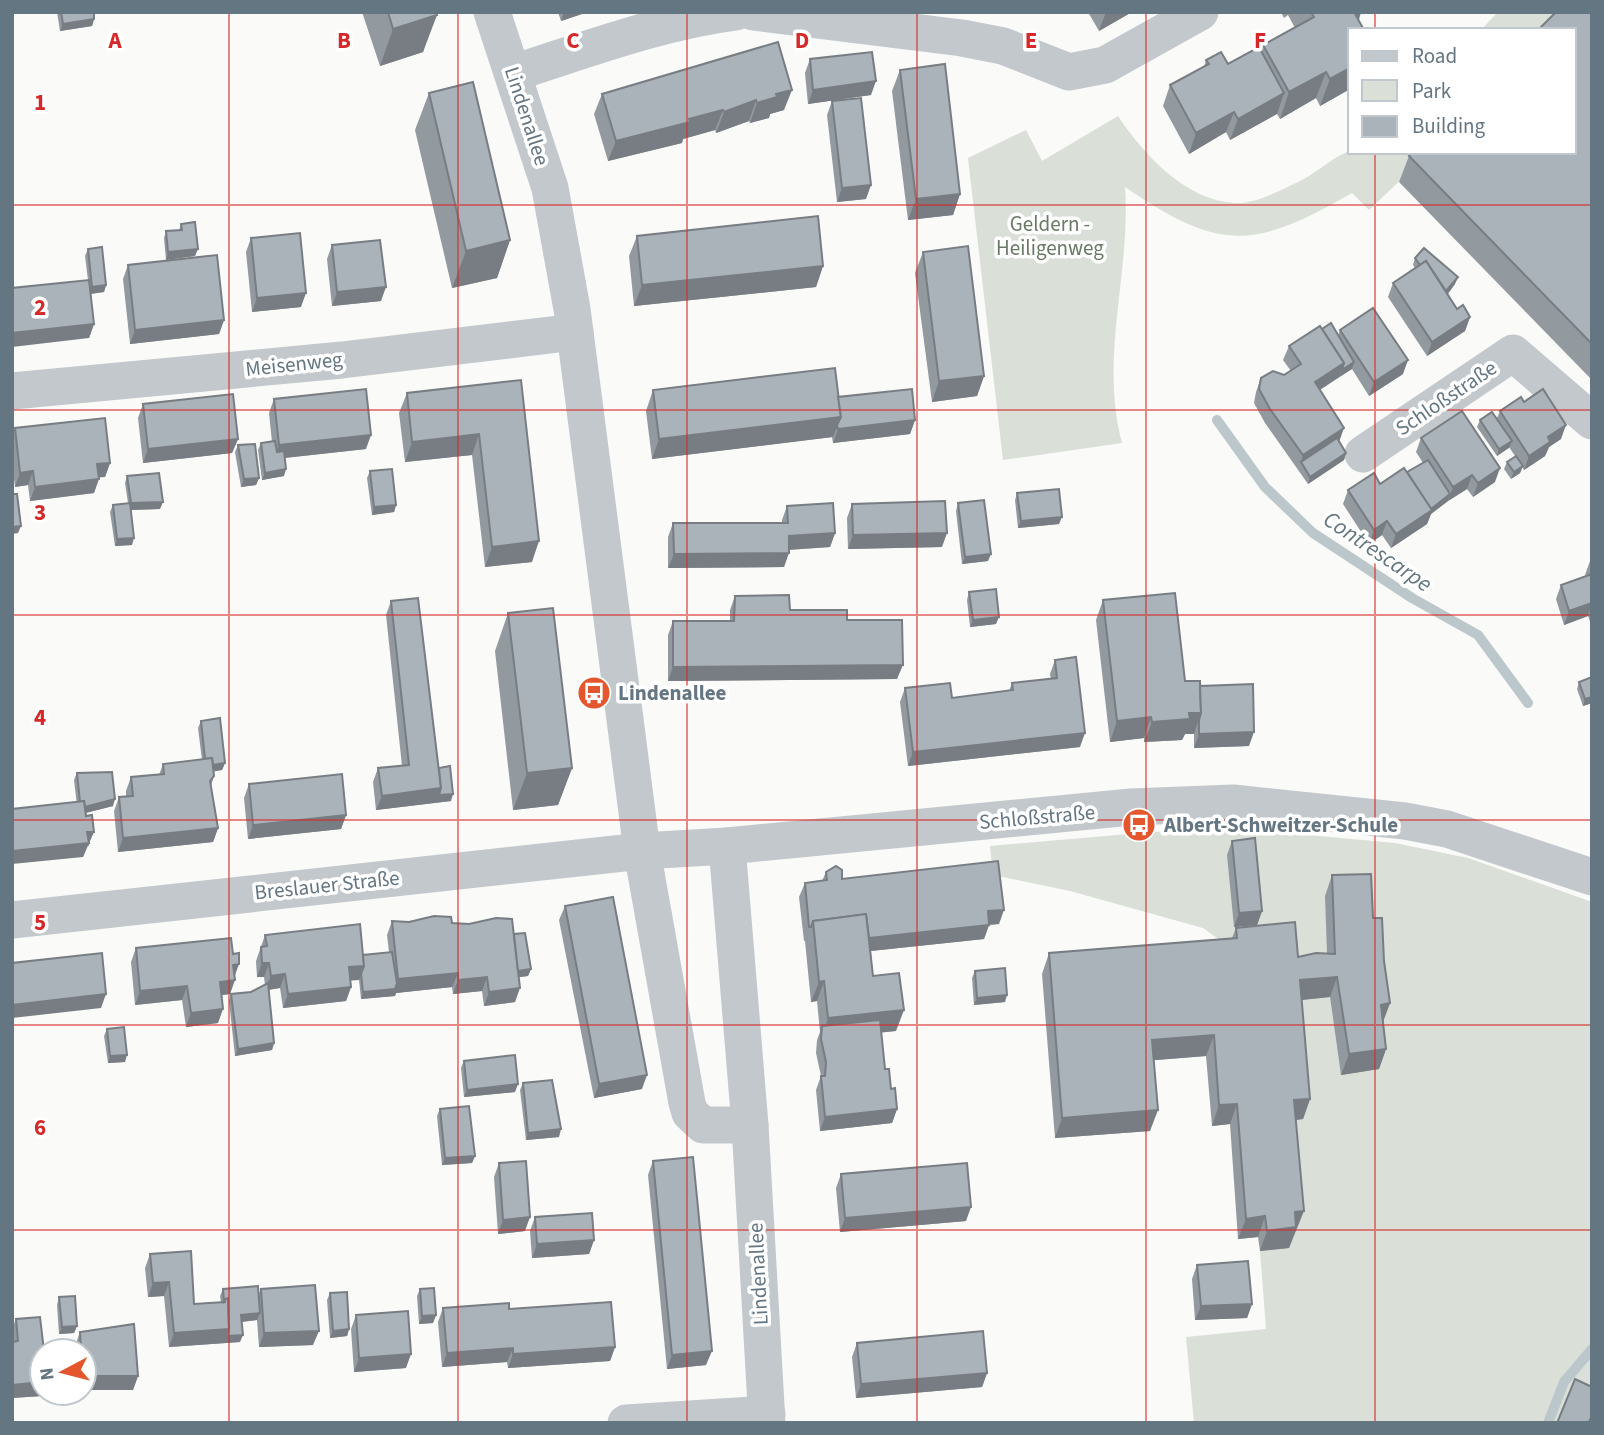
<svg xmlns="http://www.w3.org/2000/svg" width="1604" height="1435" viewBox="0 0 1604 1435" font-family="'Source Sans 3',sans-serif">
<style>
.green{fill:#dadfd7}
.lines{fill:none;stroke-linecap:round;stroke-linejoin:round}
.stream{stroke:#bbc7cb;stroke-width:10}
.minor{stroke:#c3c8cc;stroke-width:37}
.wall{fill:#929a9f}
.shaded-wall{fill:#777d82}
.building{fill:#aab3b9;stroke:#777d82;stroke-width:2}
.grid{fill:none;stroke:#d62828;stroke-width:2;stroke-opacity:0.55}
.labels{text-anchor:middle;stroke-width:7;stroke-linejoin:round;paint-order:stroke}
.street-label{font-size:21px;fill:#657683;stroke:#fff}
.park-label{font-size:21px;fill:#687a64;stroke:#fff}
.poi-label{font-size:21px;font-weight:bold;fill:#657683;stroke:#fff;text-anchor:start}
.water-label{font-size:23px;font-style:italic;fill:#60757c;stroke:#fff}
.grid-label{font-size:23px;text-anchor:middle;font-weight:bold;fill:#d62828;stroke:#fff;stroke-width:7;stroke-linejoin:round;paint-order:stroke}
</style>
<rect width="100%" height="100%" fill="#fafaf8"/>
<!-- green -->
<g class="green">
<path d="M1498,12H1574L1556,30H1481Z"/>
<path d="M1118,116C1143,154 1186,201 1235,203C1255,204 1279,191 1296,183C1314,175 1329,160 1347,152C1354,149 1414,152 1430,152L1369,210L1352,193C1253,250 1220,252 1125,187C1131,273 1099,357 1122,443L1003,460L968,158L1026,130L1042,161Z"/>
<path d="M1244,829L1395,843L1468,858L1592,902V1423H1194L1186,1337L1266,1329L1260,1251L1289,1248L1287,1121L1303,1119L1292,1001L1330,997L1341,1075L1328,974L1231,948L1203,928L1070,891L993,875L990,846L1152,832Z"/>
</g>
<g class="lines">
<!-- stream -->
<g class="stream">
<path d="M1217,420L1265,487L1313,533L1412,598L1478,635L1528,703"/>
<path d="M1548,1423L1564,1382L1592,1349"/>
</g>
<!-- minor -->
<g class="minor">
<path d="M492,12L550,188L572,309L642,851L687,1103L690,1113L703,1125H750"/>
<path d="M753,12L962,38L1003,46L1069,72L1105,65L1200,12"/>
<path d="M513,73C586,50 659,22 736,12"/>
<path d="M12,391L342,360L575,332"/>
<path d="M1363,454L1513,353L1592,421"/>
<path d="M727,846L750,1125L767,1423"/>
<path d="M12,920L642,851L727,846L1131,807L1233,803L1405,821L1447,829L1592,877"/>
<path d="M626,1423L767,1414"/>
</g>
</g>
<!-- wall -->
<g class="wall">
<path d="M57,12H94V19L92,26L60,31Z"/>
<path d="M362,12H436L423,52L380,66Z"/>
<path d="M558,12H588L561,21Z"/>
<path d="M1088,12H1132L1099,31Z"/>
<path d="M1281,12H1361L1359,20L1350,30V89L1320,106L1316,98L1280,119L1277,114L1230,140L1226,132L1189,154L1163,106L1170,85L1204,67L1206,60L1228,64L1261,51L1263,45L1295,28L1288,15L1284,18Z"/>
<path d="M1592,12V380L1399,182L1409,156Z"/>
<path d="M778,42L784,110L770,114L769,118L750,123L749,121L716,133L715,130L683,139L682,143L608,161L594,114L602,94Z"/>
<path d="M810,59L871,95L808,104L805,73Z"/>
<path d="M900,70L960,194L953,215L908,220L892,91Z"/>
<path d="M429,93L510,240L497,278L452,288L415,130Z"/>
<path d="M832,101L866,199L837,202L827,115Z"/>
<path d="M181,224L195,256L166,260L164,238L166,231L179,230Z"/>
<path d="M637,236L823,266L816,287L634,306L629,256Z"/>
<path d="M251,238L301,307L252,312L246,252Z"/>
<path d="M332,245L381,301L332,306L327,259Z"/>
<path d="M88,249L106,285L104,292L91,294L94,324L89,338L88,280L85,256Z"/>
<path d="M923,252L984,376L977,396L932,402L915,273Z"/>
<path d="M1415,258L1455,284L1448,294L1457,309L1470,317L1465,331L1427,356L1388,297L1393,283L1415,268L1413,265Z"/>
<path d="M128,265L224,320L219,334L130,344L123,279Z"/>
<path d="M1322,329L1338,336L1340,330L1403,374L1369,396L1352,369L1320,390L1339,442L1346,453L1344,460L1308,484L1265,423L1254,403L1256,392L1261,378L1284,375L1291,371L1283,360L1289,346Z"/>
<path d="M521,380L532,562L485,567L472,455L405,462L399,413L407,393Z"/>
<path d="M653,390L838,397L915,420L910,434L833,443L832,437L652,459L646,411Z"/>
<path d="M274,399L366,449L285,458L284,476L262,480L258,450L261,443L272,442L269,413Z"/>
<path d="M1524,402L1561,439L1549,447L1545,456L1524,470L1522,467L1520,473L1511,479L1504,469L1507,462L1515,456L1509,447L1497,456L1477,427L1480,420L1497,418L1500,411Z"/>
<path d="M143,404L238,439L232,453L143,463L138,418Z"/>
<path d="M15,428L110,463L105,477H99L94,493L30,501L28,485L15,487L12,461V436Z"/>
<path d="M1421,438L1495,482L1473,497L1467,489L1448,501L1431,514L1427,524L1391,548L1382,535L1369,544L1343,504L1348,490L1380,484L1407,472L1423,463L1416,452Z"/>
<path d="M238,445L259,478L256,485L241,487L235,452Z"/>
<path d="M370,471L396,505L394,512L372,515L367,478Z"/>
<path d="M127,476L160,509L131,510L132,545L115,546L110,512L113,505L128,503L125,483Z"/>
<path d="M1017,493L1059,524L1018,528L1015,500Z"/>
<path d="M958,503L988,561L962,564L956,511Z"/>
<path d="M852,504L942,547L848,549L847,518Z"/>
<path d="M787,506L835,533L830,547L789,550L784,567L668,568V537L673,523H782V520Z"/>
<path d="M1592,560V627L1588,616L1564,625L1556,599L1561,585L1586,576L1585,575L1590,561Z"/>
<path d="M969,592L996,624L970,627L967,600Z"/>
<path d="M735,596L790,610L847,620L897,679L668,681V635L673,621H730V610Z"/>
<path d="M1103,600L1185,681L1200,686L1249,746L1194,748V734H1185L1182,740L1144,742V738L1110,742L1096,620Z"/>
<path d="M391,601L439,768L451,801L376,810L373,782L378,768L402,766L386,615Z"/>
<path d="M508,613L572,768L558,805L513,810L495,651Z"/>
<path d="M1055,660L1080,747L908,766L900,702L905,688L952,698L1009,691L1012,683L1051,679L1050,674Z"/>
<path d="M1579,682L1592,703L1583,706L1577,689Z"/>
<path d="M201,721L225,763L222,770L214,771V776L211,786L218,828L213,842L118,852L114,811L119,797H126V791L131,777L159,775L163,764L202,760L198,728Z"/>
<path d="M77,773L113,806L85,813L89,846H87L83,857L74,780Z"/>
<path d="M249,784L346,815L341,829L248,839L244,798Z"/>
<path d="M1232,841L1262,911L1257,925L1234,927L1227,855Z"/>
<path d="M826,872L842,879L999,924L989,925L984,939L871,951L873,976L896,1031L881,1032L885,1069L897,1109L892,1123L820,1131L816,1090L821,1076L816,1053L817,1040L820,1032L817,1001L811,1002L805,941H804L799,897L805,883L822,881Z"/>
<path d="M1332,875L1373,918L1384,961L1390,1003L1383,1022L1386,1049L1379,1069L1341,1075L1330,997L1301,1000L1310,1099L1303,1119L1296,1120V1231H1295L1289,1248L1260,1251L1258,1237L1238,1239L1230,1124L1212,1126L1206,1056L1154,1060L1150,1131L1055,1138L1042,974L1049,953L1232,938L1236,928L1298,957L1327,953L1325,896Z"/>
<path d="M565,906L642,1089L594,1098L559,920Z"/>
<path d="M392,921L452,923L514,934L531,969L528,976L519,977L515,1002L484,1006L482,991L453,994L452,987L396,993L395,996L361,999L359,980H351V987L346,1001L283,1008L280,988L269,990L274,1043L272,1050L235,1056L229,1001L231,994L251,992L265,985L264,977H257L256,961L265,935L363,955L389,952L387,935Z"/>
<path d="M136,948L235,977L230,994L221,995L218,1023L186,1027L182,1000L135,1005L131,962Z"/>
<path d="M975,971L1005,1002L974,1005L972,978Z"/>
<path d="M107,1029L125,1062L108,1063L104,1036Z"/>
<path d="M464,1061L515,1092L464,1097L461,1068Z"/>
<path d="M523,1083L559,1137L526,1140L520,1090Z"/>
<path d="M440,1109L475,1156L472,1163L442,1165L437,1116Z"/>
<path d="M653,1161L706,1365L667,1369L648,1175Z"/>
<path d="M499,1163L525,1231L498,1234L494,1177Z"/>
<path d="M841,1174L966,1221L840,1232L836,1188Z"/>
<path d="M535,1217L594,1240L589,1254L532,1258L530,1231Z"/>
<path d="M150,1254L194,1304L221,1303L220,1296L223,1289L258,1296L261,1289L313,1345L259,1347L257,1320L242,1322L240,1342L169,1347L164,1296L148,1297L145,1268Z"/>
<path d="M1197,1265L1252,1304L1247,1318L1195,1320L1192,1279Z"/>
<path d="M420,1289L436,1315L433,1323L419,1324L417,1296Z"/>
<path d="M330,1293L349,1329L347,1336L330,1338L327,1300Z"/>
<path d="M59,1297L77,1326L74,1333L59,1334L57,1305Z"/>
<path d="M443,1308L509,1309L615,1347L610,1361L508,1368L507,1362L442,1367L438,1322Z"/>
<path d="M356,1315L406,1368L354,1372L351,1329Z"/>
<path d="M16,1319L42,1393H43L42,1396L12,1398V1329Z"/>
<path d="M80,1332L138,1376L133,1390L84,1351H75V1346Z"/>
<path d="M857,1343L987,1373L982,1387L856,1398L852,1357Z"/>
</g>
<!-- shaded-wall -->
<g class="shaded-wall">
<path d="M181,12H198L180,14Z"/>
<path d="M564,12H588L561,21Z"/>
<path d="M1106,12H1132L1099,31Z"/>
<path d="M1350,12H1361L1356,26Z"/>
<path d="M437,15L423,52L380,66L393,29Z"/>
<path d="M94,19L92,26L60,31L63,24Z"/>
<path d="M1350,68V89L1320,106L1330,79Z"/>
<path d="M1326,72L1316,98L1280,119L1289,92Z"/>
<path d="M876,81L871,95L808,104L813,90Z"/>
<path d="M792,90L784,110L770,114L769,118L750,123L757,103L776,94Z"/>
<path d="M1284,93L1277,114L1230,140L1238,119Z"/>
<path d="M756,100L749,121L716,133L724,112Z"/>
<path d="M723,110L715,130L683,139L682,143L608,161L616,141Z"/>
<path d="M1234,112L1226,132L1189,154L1196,133Z"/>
<path d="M871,185L866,199L837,202L842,188Z"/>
<path d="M960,194L953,215L908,220L916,199Z"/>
<path d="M510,240L497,278L452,288L466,251Z"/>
<path d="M198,249L195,256L166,260L168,252Z"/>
<path d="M823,266L816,287L634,306L642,285Z"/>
<path d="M1458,277L1455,284L1440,303L1442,296Z"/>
<path d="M106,285L104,292L89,294L92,287Z"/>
<path d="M386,287L381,301L332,306L337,292Z"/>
<path d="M306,293L301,307L252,312L257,298Z"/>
<path d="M1470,317L1465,331L1427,356L1432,342Z"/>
<path d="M224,320L219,334L130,344L135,330Z"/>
<path d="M94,324L89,338L12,347V333Z"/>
<path d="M1408,360L1403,374L1369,396L1374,382Z"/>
<path d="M1354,362L1352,369L1339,377L1342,370Z"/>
<path d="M1344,363L1339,377L1310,396L1315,382Z"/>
<path d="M984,376L977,396L932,402L939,381Z"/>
<path d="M841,417L833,437L652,459L659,439Z"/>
<path d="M915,420L910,434L833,443L838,429Z"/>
<path d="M1566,425L1561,439L1549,447L1545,456L1524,470L1529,456L1548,437Z"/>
<path d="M1344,428L1339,442L1301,462L1303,455Z"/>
<path d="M479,434L472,455L405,462L412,442Z"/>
<path d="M371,435L366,449L274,459L279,445Z"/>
<path d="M238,439L232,453L143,463L148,449Z"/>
<path d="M1512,441L1509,448L1497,456L1499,449Z"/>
<path d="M1346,453L1344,460L1308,484L1310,477Z"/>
<path d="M110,463L105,477L92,478L97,464Z"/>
<path d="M1523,466L1520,473L1511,479L1514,472Z"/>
<path d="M1500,468L1495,482L1473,497L1478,483Z"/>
<path d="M286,469L284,476L262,480L265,473Z"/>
<path d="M33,471L28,485L15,487L20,473Z"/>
<path d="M1472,475L1467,489L1448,501L1453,487Z"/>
<path d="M259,478L256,485L241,487L244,479Z"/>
<path d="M99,479L94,493L30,501L35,487Z"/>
<path d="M1450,494L1448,501L1431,514L1427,524L1391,548L1396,534L1427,513Z"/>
<path d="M163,502L160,509L129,510L131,503Z"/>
<path d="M396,505L394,512L372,515L374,507Z"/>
<path d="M1062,517L1059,524L1018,528L1021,521Z"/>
<path d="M1387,521L1382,535L1369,544L1374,530Z"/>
<path d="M21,526L18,533L12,534V527Z"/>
<path d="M835,533L830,547L784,550L789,536Z"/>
<path d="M947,533L942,547L848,549L853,535Z"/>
<path d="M134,538L132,545L115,546L117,539Z"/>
<path d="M539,541L532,562L485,567L492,547Z"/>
<path d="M789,553L784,567L668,568L674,554Z"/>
<path d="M991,554L988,561L962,564L965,557Z"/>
<path d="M1592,603L1588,616L1564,625L1569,611Z"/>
<path d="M999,617L996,624L970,627L973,620Z"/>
<path d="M903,665L897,679L668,681L673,667Z"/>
<path d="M1592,697V703L1583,706L1585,699Z"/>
<path d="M1189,713H1201L1194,734H1185L1182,740L1144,742L1152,722Z"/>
<path d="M1151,717L1144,738L1110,742L1117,721Z"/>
<path d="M1254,732L1249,746L1194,748L1199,734Z"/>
<path d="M1085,733L1080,747L908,766L913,752Z"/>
<path d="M225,763L222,770L204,773L206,766Z"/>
<path d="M572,768L558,805L513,810L527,773Z"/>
<path d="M441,788L453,794L451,801L376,810L382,796Z"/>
<path d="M115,799L113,806L78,815L80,808Z"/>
<path d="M346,815L341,829L248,839L253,825Z"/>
<path d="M218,828L213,842L118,852L123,838Z"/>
<path d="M87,832H94L83,857L12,864V851Z"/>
<path d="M1004,910L999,924L983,925L988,911Z"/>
<path d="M1262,911L1257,925L1234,927L1239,913Z"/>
<path d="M989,925L984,939L861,952L866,938Z"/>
<path d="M262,963H269L264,977H257Z"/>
<path d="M239,964L234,978L233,965Z"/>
<path d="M364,966L359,980L344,981L349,967Z"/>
<path d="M531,969L528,976L512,978L514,971Z"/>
<path d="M458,973L452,987L396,993L395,996L361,999L363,992L395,989L398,979Z"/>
<path d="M285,974L280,988L265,990L271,976Z"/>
<path d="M487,977L482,991L453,994L458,980Z"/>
<path d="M1337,977L1330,997L1292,1001L1300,980Z"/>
<path d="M235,980L230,994L215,996L220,982Z"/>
<path d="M824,981L817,1001L811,1002L819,982Z"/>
<path d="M187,986L182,1000L135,1005L140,991Z"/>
<path d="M351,987L346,1001L283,1008L288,994Z"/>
<path d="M520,988L515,1002L484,1006L489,992Z"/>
<path d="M106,994L101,1008L12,1018V1005Z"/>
<path d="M1007,995L1005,1002L974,1005L977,998Z"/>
<path d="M1390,1003L1382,1024L1381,1005Z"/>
<path d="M223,1009L218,1023L186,1027L191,1013Z"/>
<path d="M904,1010L896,1031L821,1039L828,1018Z"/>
<path d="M1214,1035L1206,1056L1145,1061L1152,1040Z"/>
<path d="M274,1043L272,1050L235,1056L238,1049Z"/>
<path d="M1386,1049L1379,1069L1341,1075L1349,1054Z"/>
<path d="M127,1055L125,1062L108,1063L110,1056Z"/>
<path d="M647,1075L642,1089L594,1098L599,1084Z"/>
<path d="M518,1084L515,1092L464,1097L467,1090Z"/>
<path d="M1310,1099L1303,1119L1287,1121L1294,1100Z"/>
<path d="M1237,1104L1230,1124L1212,1126L1219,1105Z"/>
<path d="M897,1109L892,1123L820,1131L825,1117Z"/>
<path d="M1158,1110L1150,1131L1055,1138L1062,1118Z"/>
<path d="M561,1129L559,1137L526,1140L528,1133Z"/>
<path d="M475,1156L472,1163L442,1165L445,1158Z"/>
<path d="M971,1207L966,1221L840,1232L845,1218Z"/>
<path d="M1304,1211L1289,1248L1260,1251L1267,1231L1295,1212Z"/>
<path d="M1265,1216L1258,1237L1238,1239L1246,1219Z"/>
<path d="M530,1217L525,1231L498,1234L503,1220Z"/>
<path d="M594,1240L589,1254L532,1258L537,1244Z"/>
<path d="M169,1282L164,1296L148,1297L153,1283Z"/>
<path d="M1252,1304L1247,1318L1195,1320L1201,1306Z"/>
<path d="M260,1313L257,1320L239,1322L241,1315Z"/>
<path d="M436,1315L433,1323L419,1324L422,1316Z"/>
<path d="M77,1326L74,1333L59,1334L62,1327Z"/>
<path d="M229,1329L243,1335L240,1342L169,1347L174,1333Z"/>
<path d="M349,1329L347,1336L330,1338L333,1331Z"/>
<path d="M319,1331L313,1345L259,1347L264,1333Z"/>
<path d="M615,1347L610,1361L508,1368L513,1354Z"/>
<path d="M513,1348L507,1362L442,1367L447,1353Z"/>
<path d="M712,1351L706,1365L667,1369L672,1355Z"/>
<path d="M411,1354L406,1368L354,1372L359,1358Z"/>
<path d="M987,1373L982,1387L856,1398L861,1384Z"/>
<path d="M84,1376H138L133,1390H84Z"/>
<path d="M42,1382V1393H43L42,1396L12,1398V1385Z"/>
</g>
<!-- building -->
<g class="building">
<path d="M61,12H94V19L63,24Z"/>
<path d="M388,12H436L437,15L393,29Z"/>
<path d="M1311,12H1354L1364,30H1350V68L1330,79L1326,72L1289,92L1263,45L1314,17Z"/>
<path d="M1556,12H1592V344L1409,156L1413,152H1574V30H1538Z"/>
<path d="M778,42L792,90L776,94L777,97L757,103L756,100L724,112L723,110L689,119L690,122L616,141L602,94Z"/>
<path d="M1259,47L1284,93L1238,119L1234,112L1196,133L1170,85L1209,64L1206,60L1221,52L1228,64Z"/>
<path d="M872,52L876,81L813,90L810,59Z"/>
<path d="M945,64L960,194L916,199L900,70Z"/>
<path d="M473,82L510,240L466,251L429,93Z"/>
<path d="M861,98L871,185L842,188L832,101Z"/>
<path d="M818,216L823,266L642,285L637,236Z"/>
<path d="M195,222L198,249L168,252L166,231L182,230L181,224Z"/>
<path d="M300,233L306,293L257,298L251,238Z"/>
<path d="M380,240L386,287L337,292L332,245Z"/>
<path d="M968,246L984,376L939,381L923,252Z"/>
<path d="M102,247L106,285L92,287L88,249Z"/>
<path d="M1424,248L1458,277L1446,291L1426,261L1420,265L1415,258Z"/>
<path d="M217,255L224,320L135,330L128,265Z"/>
<path d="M1426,261L1457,309L1463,305L1470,317L1432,342L1393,283Z"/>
<path d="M89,280L94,324L12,333V288Z"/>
<path d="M1373,308L1408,360L1374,382L1340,330Z"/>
<path d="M1331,323L1354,362L1342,370L1344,363L1322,329Z"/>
<path d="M1320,326L1344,363L1315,382L1344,428L1303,455L1270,409L1259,389L1261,378L1273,371L1284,375L1301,364L1289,346Z"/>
<path d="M835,368L841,417L659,439L653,390Z"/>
<path d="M521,380L539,541L492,547L479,434L412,442L407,393Z"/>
<path d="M366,389L371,435L279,445L274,399Z"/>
<path d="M912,389L915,420L838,429L837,425L841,417L838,397Z"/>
<path d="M1543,389L1566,425L1548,437L1550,442L1529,456L1500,411L1521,397L1524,402Z"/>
<path d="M233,394L238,439L148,449L143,404Z"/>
<path d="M1462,411L1500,468L1478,483L1472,475L1453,487L1421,438Z"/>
<path d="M1492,412L1512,441L1499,449L1480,420Z"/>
<path d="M105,418L110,463L97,464L99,479L35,487L33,471L20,473L15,428Z"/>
<path d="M1337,438L1346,453L1310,477L1301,462Z"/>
<path d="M275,441L277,452L284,451L286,469L265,473L261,443Z"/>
<path d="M255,444L259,478L244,479L238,445Z"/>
<path d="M1516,456L1523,466L1514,472L1507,462Z"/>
<path d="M1428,460L1450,494L1431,509L1407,472Z"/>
<path d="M1404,468L1432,510L1396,534L1387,521L1374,530L1348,490L1374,473L1380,484Z"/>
<path d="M392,469L396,505L374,507L370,471Z"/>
<path d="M159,473L163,502L131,503L127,476Z"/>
<path d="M1059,489L1062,517L1021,521L1017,493Z"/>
<path d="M12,494H17L21,526L12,527Z"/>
<path d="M984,500L991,554L965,557L958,503Z"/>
<path d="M945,501L947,533L853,535L852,504Z"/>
<path d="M130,503L134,538L117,539L113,505Z"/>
<path d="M833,503L835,533L789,536V553L674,554L673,523H788L787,506Z"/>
<path d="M1592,574V603L1569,611L1561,585Z"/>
<path d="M996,589L999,617L973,620L969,592Z"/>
<path d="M1175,593L1185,681H1200L1201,713H1189L1190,719L1152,722L1151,717L1117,721L1103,600Z"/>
<path d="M789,595L790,610H847V620H902L903,665L673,667V621H734L735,596Z"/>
<path d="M418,598L441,788L382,796L378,768L409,765L391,601Z"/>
<path d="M553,608L572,768L527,773L508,613Z"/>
<path d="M1076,657L1085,733L913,752L905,688L950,683L952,698L1013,690L1012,683L1057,678L1055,660Z"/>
<path d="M1592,677V697L1585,699L1579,682Z"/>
<path d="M1253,684L1254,732L1199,734V720L1201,713L1200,686Z"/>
<path d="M220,718L225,763L213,765L212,758L205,759L201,721Z"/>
<path d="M212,758L214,776L210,781L218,828L123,838L119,797L133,796L131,777L164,774L163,764Z"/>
<path d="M450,766L453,794L439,795L441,788L439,768Z"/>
<path d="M112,772L115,799L85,807L84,801L80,802L77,773Z"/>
<path d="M342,774L346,815L253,825L249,784Z"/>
<path d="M84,801L86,816L92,815L94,832H87L89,843L12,851V809Z"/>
<path d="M1255,838L1262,911L1239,913L1232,841Z"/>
<path d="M998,861L1004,910L988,911L989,925L869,938L866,914L813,921L811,927H809L805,883L827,880L826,872L836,866L842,870V879Z"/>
<path d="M1371,874L1373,918H1382L1384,961L1390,1003L1381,1005L1386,1049L1349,1054L1337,977L1300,980L1310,1099L1294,1100L1304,1211L1295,1212L1296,1227L1267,1231L1265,1216L1246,1219L1237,1104L1219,1105L1214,1035L1152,1040L1158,1110L1062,1118L1049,953L1237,938L1236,928L1295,922L1298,957L1316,953L1335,954L1332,875Z"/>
<path d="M613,897L647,1075L599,1084L565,906Z"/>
<path d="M866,914L873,976L899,973L904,1010L828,1018L824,981L819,982L813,921Z"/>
<path d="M434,916L451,917L452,923L469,924L496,918L512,919L520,988L489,992L487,977L458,980V973L398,979L392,921L409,922Z"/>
<path d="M360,924L364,966L349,967L351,987L288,994L285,974L271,976L269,963H262L261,947L267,946L265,935Z"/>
<path d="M525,933L531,969L518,971L514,934Z"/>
<path d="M231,938L233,954L239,953V964L233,965L235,980L220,982L223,1009L191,1013L187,986L140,991L136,948Z"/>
<path d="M392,952L397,983L395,989L363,992L361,974L364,966L363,955Z"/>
<path d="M102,953L106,994L12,1005V963Z"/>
<path d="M1005,968L1007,995L977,998L975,971Z"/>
<path d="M268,983L274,1043L238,1049L231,994L251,992Z"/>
<path d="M880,1020L885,1069H889L891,1089L895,1088L897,1109L825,1117L821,1076H825L826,1062L821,1039L822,1026Z"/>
<path d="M124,1027L127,1055L110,1056L107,1029Z"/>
<path d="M515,1055L518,1084L467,1090L464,1061Z"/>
<path d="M552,1080L561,1129L528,1133L523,1083Z"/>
<path d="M469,1106L475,1156L445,1158L440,1109Z"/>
<path d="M693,1157L712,1351L672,1355L653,1161Z"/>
<path d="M526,1161L530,1217L503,1220L499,1163Z"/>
<path d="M967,1163L971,1207L845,1218L841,1174Z"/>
<path d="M592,1213L594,1240L537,1244L535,1217Z"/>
<path d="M191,1251L194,1304L225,1302V1299L228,1298L229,1329L174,1333L169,1282L153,1283L150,1254Z"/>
<path d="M1248,1261L1252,1304L1201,1306L1197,1265Z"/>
<path d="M315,1285L319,1331L264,1333L261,1289Z"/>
<path d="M258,1286L260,1313L241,1315L243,1335L227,1336L229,1329L228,1298L225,1299L224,1301L223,1289Z"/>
<path d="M434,1288L436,1315L422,1316L420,1289Z"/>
<path d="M347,1292L349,1329L333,1331L330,1293Z"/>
<path d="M75,1296L77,1326L62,1327L59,1297Z"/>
<path d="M611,1302L615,1347L513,1354V1348L447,1353L443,1308L509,1303V1309Z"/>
<path d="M408,1311L411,1354L359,1358L356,1315Z"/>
<path d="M40,1317L44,1351H42V1382L12,1385V1342L18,1341L16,1319Z"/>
<path d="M134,1324L138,1376H84V1351H81L80,1332Z"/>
<path d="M983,1331L987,1373L861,1384L857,1343Z"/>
<path d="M1575,1379L1592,1387V1416L1588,1423H1557Z"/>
</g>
<!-- grid -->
<path class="grid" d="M229,12V1423M458,12V1423M687,12V1423M917,12V1423M1146,12V1423M1375,12V30M1375,152V1423M12,205H1592M12,410H1592M12,615H1592M12,820H1592M12,1025H1592M12,1230H1592"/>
<!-- icons -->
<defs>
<symbol id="bus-disc" viewBox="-11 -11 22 22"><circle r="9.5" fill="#e4572e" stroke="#fff"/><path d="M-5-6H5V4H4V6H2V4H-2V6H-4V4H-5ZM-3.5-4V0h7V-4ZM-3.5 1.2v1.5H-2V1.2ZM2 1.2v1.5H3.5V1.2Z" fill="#fff"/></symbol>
</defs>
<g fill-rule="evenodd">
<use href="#bus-disc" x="575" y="674" width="38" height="38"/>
<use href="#bus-disc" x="1120" y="806" width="38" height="38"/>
</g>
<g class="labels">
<!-- street labels -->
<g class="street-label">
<text transform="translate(527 116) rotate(72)" y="7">Lindenallee</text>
<text transform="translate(294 364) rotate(-6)" y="7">Meisenweg</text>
<text transform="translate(1446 398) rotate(-34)" y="7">Schloßstraße</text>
<text transform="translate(1037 817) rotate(-5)" y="7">Schloßstraße</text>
<text transform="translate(327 885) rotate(-6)" y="7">Breslauer Straße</text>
<text transform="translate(758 1274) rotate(-93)" y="7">Lindenallee</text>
</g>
<!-- park labels -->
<g class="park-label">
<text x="1050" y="231">Geldern -<tspan x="1050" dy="24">Heiligenweg</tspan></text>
</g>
<!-- poi labels -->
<g class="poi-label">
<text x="618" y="700">Lindenallee</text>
<text x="1164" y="832">Albert-Schweitzer-Schule</text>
</g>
<!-- water labels -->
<g class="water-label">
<text transform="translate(1378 551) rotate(34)" y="8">Contrescarpe</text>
</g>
</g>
<g class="grid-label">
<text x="115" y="48">A</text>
<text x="344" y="48">B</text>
<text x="573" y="48">C</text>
<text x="802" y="48">D</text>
<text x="1031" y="48">E</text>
<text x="1260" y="48">F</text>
<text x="40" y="110">1</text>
<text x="40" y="315">2</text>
<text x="40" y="520">3</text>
<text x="40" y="725">4</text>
<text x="40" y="930">5</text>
<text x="40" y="1135">6</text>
</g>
<!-- border -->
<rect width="1604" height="1435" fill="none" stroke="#657683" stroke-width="28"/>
<!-- legend -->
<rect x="1348" y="28" width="228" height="126" fill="#ffffff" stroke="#c1c8cd" stroke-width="2"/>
<rect x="1362" y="51" width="35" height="10" fill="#c3c8cc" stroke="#c1c8cd" stroke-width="2"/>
<text x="1412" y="63" font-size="21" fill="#657683">Road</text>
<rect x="1362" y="80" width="35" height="21" fill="#dadfd7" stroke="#c1c8cd" stroke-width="2"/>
<text x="1412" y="98" font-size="21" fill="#657683">Park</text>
<rect x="1362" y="116" width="35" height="21" fill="#aab3b9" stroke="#c1c8cd" stroke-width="2"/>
<text x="1412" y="133" font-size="21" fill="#657683">Building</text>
<!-- north arrow -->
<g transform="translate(63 1372) rotate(263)"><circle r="33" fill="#ffffff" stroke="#c1c8cd" stroke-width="2"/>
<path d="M0-5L12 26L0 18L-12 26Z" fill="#e4572e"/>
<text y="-10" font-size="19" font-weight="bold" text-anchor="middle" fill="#657683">N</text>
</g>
</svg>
